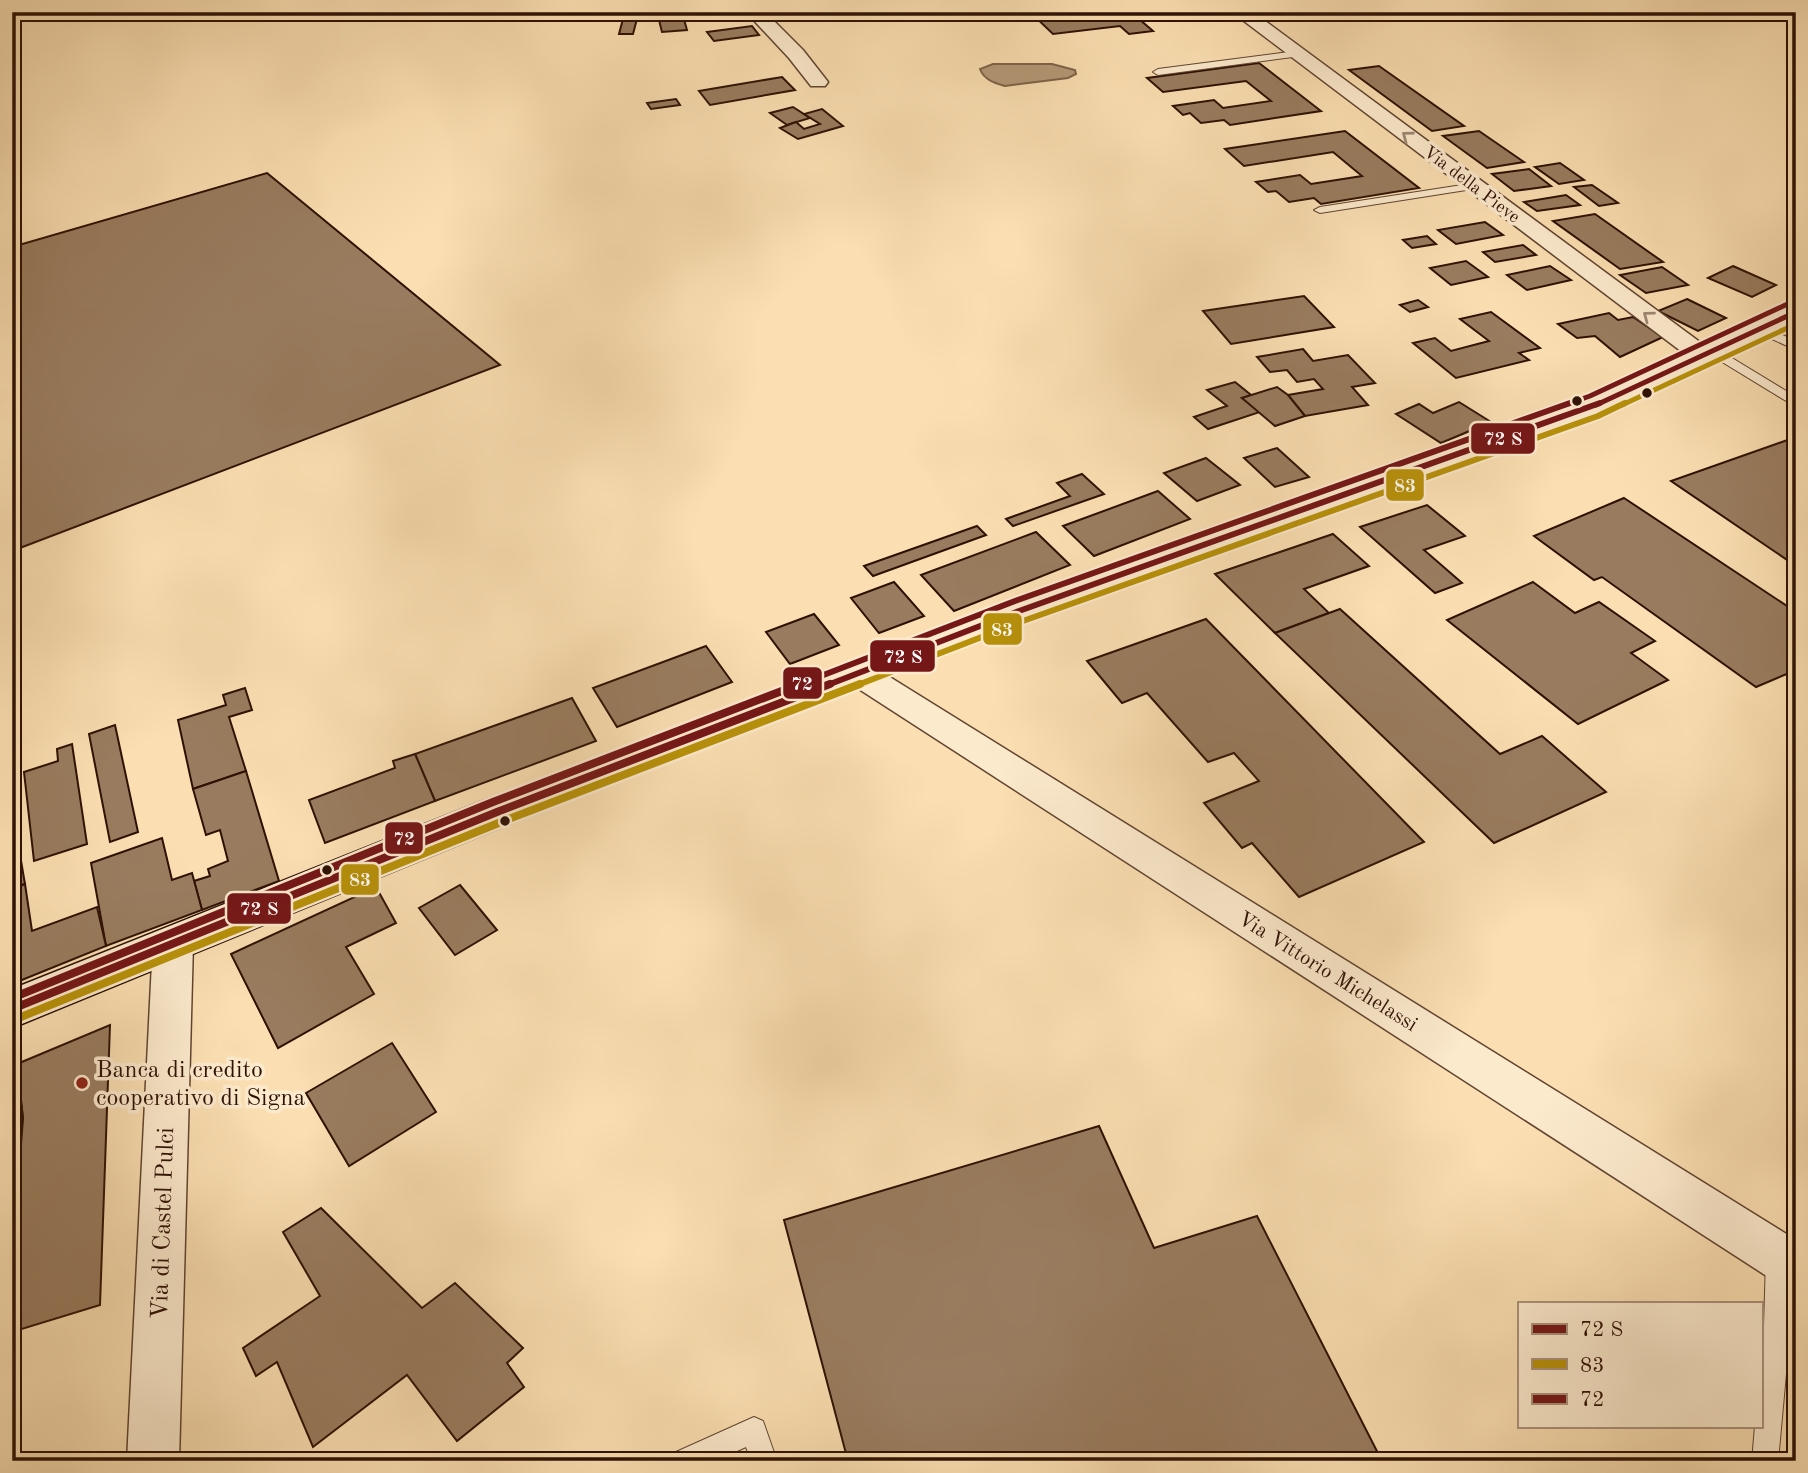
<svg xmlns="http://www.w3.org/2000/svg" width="1808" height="1473" viewBox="0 0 1808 1473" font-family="'Old Standard TT',serif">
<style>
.water{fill:#b59977;stroke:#7f6349;stroke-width:2}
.building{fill:#997c5f;stroke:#2e1105;stroke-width:2}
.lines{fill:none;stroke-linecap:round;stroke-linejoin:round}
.lane-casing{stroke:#614430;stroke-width:2}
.street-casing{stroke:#614430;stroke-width:3}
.secondary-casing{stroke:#2e1105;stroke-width:3}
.lane{fill:#fceacd;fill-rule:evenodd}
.street{fill:#fceacd;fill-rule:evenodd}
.secondary{fill:#fceacd;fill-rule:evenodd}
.bus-1-far2-casing{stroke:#fceacd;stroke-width:9}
.bus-1-far1-casing{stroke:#fceacd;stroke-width:10}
.bus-1-casing{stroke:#fceacd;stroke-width:13}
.bus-2-far2-casing{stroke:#fceacd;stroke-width:9}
.bus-2-far1-casing{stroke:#fceacd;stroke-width:10}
.bus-2-casing{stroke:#fceacd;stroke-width:13}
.bus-3-far2-casing{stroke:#fceacd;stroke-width:9}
.bus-3-far1-casing{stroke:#fceacd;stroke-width:10}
.bus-3-casing{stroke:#fceacd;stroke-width:13}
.bus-1-far2{stroke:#751617;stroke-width:5}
.bus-1-far1{stroke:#751617;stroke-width:6}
.bus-1{stroke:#751617;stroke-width:8}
.bus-2-far2{stroke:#b8910a;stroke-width:5}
.bus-2-far1{stroke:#b8910a;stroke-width:6}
.bus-2{stroke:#b8910a;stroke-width:8}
.bus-3-far2{stroke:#751617;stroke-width:5}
.bus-3-far1{stroke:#751617;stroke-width:6}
.bus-3{stroke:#751617;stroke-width:8}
.oneway{stroke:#9f8873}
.bus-dot{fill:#2e1105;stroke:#fceacd;stroke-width:2.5}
.poi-dot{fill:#8f2418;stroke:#fceacd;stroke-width:2.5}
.labels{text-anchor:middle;stroke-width:7;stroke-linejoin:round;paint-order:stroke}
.far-street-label{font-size:18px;fill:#2e1105;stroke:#fceacd}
.street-label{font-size:21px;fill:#2e1105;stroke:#fceacd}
.near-poi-label{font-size:24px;fill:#2e1105;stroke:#fceacd;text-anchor:start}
.near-street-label{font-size:24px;fill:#2e1105;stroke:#fceacd}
.line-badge{stroke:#fceacd;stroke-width:2.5}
.badge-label{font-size:19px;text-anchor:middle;font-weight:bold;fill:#fff}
</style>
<rect width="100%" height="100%" fill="#fbdfb2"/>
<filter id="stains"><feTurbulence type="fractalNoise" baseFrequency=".00286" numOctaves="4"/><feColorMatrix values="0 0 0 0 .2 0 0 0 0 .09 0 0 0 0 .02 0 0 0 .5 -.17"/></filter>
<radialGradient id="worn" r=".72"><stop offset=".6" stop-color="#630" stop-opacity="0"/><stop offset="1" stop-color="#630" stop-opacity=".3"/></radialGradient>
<!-- water -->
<path class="water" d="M993,64H1052L1075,70L1076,74L1068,78L1005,86C995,83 984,80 980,69Z"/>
<!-- building -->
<g class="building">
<path d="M646,12H682L687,30L662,32L659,20L648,21Z"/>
<path d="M703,12H723L726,19L706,21Z"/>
<path d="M1030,12H1131L1153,31L1129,34L1120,26L1053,34Z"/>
<path d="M624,15H638L633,34H619Z"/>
<path d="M752,26L759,35L714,41L707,32Z"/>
<path d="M1259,63L1321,111L1230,125L1224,120L1201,123L1190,113L1183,115L1173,106L1214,100L1223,108L1271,101L1246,81L1163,92L1147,78Z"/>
<path d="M1379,66L1464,126L1432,131L1349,70Z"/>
<path d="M782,77L795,90L710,105L699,91Z"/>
<path d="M676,99L680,105L651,109L647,103Z"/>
<path d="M793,107L810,118L787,125L770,113Z"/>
<path d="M822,109L843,126L798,139L780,128L796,122L804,129L820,124L804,114Z"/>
<path d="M1345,131L1419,188L1321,204L1314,198L1289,202L1276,191L1268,192L1256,182L1300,175L1311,184L1362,176L1333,152L1244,166L1225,149Z"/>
<path d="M1479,131L1524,162L1487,168L1443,136Z"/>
<path d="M1560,163L1584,180L1559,184L1535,167Z"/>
<path d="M1529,169L1551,186L1514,191L1492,174Z"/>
<path d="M267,173L500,365L12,551V247Z"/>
<path d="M1592,185L1618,203L1599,206L1574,187Z"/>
<path d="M1566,195L1580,205L1537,211L1524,202Z"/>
<path d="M1595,214L1663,262L1620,269L1553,221Z"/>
<path d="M1485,222L1503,235L1456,244L1438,230Z"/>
<path d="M1427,236L1436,244L1412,248L1403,240Z"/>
<path d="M1523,245L1536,255L1495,262L1483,252Z"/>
<path d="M1466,261L1488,277L1451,285L1430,268Z"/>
<path d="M1550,266L1571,280L1527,290L1507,275Z"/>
<path d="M1733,266L1776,285L1752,297L1708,278Z"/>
<path d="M1662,267L1688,285L1646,293L1620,275Z"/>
<path d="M1304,296L1334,327L1231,344L1203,311Z"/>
<path d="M1687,299L1726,318L1698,331L1658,311Z"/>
<path d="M1418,300L1428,307L1410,312L1400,305Z"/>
<path d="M1491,312L1540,348L1519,353L1529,360L1456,378L1413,343L1435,338L1451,351L1489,341L1460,319Z"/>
<path d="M1609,313L1618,320L1633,317L1663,337L1620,357L1595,336L1577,338L1558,324Z"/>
<path d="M1303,349L1313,361L1348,355L1375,383L1352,387L1368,405L1305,416L1288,395L1323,389L1314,379L1297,382L1287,370L1270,372L1257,357Z"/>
<path d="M1235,382L1251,395L1242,398L1260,412L1208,429L1194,417L1227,406L1207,390Z"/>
<path d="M1277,387L1288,395L1305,416L1275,426L1242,398Z"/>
<path d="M1459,402L1491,422L1441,443L1396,414L1419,404L1433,413Z"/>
<path d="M1796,437V566L1671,481Z"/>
<path d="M1277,448L1309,477L1275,487L1244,458Z"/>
<path d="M1206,458L1240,485L1197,501L1164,473Z"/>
<path d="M1082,474L1104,494L1013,526L1006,519L1070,496L1057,483Z"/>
<path d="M1158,491L1190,519L1094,556L1063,526Z"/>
<path d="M1624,498L1796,612V670L1756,687L1602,577L1594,580L1534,536Z"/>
<path d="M1427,505L1465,536L1424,550L1462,583L1435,593L1360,527Z"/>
<path d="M977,526L986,535L873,576L864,566Z"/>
<path d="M1036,532L1070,565L954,611L921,575Z"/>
<path d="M1333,534L1369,566L1304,589L1329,613L1275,633L1215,574Z"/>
<path d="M894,582L924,616L879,633L851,598Z"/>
<path d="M1533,582L1575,613L1599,602L1655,641L1631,653L1668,680L1578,724L1447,620Z"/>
<path d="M1340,609L1500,754L1542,736L1606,792L1494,843L1275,633Z"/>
<path d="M814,614L839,645L790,664L766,632Z"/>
<path d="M1206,619L1424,842L1299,897L1252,843L1242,848L1204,803L1259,781L1234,753L1208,762L1147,693L1122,703L1087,661Z"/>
<path d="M706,646L732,682L617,727L593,688Z"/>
<path d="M245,688L252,710L229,717L246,771L193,789L178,720L226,705L223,695Z"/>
<path d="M572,698L596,741L435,801L415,754Z"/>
<path d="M115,725L138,832L110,842L89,734Z"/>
<path d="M72,744L87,844L34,861L24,772L58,761L57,749Z"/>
<path d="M415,754L435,801L325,843L309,800L395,768L393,761Z"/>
<path d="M246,771L279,881L202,910L194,881L210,876L208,869L228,861L220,830L206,835L193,789Z"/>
<path d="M17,837L25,884L12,889V839Z"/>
<path d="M162,838L172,880L192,873L202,910L106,946L91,863Z"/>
<path d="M25,884L32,931L97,907L106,946L12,984V889Z"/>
<path d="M460,885L497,930L455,955L419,908Z"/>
<path d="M376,887L396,923L346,947L374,994L278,1048L231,954Z"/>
<path d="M110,1025L100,1305L12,1332V1258L23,1119L17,1064Z"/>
<path d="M392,1043L436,1112L349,1166L306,1093Z"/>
<path d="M17,1064L23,1119L12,1124V1065Z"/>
<path d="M1099,1126L1154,1248L1257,1216L1382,1461H848L784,1220Z"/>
<path d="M321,1208L422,1308L455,1283L523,1348L507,1363L524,1387L457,1441L407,1375L313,1447L277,1362L256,1376L243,1348L320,1296L283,1232Z"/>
</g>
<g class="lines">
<defs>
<g id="lane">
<path d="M1297,51L1300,52V56L1158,75L1153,72L1158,69Z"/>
<path d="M1475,183L1480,186L1479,188L1320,213L1314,210L1320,207Z"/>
<path d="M1758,324L1796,341V350L1754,331V325Z"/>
<path d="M1714,347L1796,397V407L1709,354V348Z"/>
<path d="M1778,1248L1786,1252L1790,1260L1787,1363L1778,1461H1752L1755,1426H1761L1766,1260L1770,1252Z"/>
<path d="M754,1417L763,1421L777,1461H751L746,1447L715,1461H672L676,1452Z"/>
</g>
<g id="street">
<path d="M746,12H765L803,50L828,82L825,86H811L789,58Z"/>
<path d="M1232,12H1253L1712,351L1716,356L1712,361L1703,364L1694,361Z"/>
<path d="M860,662L872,666L1796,1240V1290L1779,1284L848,682L843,674L848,666Z"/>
<path d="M173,927L187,931L193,943L179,1461H127L153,943L159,931Z"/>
</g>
<path id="secondary" d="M1796,304V322L1605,412L1031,619L511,823L12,1028V989L483,801L1007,603L1583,400Z"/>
</defs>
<!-- lane casing -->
<use href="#lane" class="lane-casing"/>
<!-- street casing -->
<use href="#street" class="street-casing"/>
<!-- secondary casing -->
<use href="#secondary" class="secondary-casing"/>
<!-- lane -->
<use href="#lane" class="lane"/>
<!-- street -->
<use href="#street" class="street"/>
<!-- secondary -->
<use href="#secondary" class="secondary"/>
<defs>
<path id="bus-1-far2" d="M1596,405L1796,312"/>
<path id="bus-1-far1" d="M825,686L1019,611L1600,403"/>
<path id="bus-1" d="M12,1009L497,812L830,684"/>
<path id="bus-2-far2" d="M1622,405L1796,324"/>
<path id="bus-2-far1" d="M855,686L1023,621L1598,416L1625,403"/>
<path id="bus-2" d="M16,1019L501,822L860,684"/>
<path id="bus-3-far2" d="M1565,405L1590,396L1792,302"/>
<path id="bus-3-far1" d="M795,686L1015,601L1570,403"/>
<path id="bus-3" d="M12,998L493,802L800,684"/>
</defs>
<!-- bus-1-far2 casing -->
<use href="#bus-1-far2" class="bus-1-far2-casing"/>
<!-- bus-1-far1 casing -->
<use href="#bus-1-far1" class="bus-1-far1-casing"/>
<!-- bus-1 casing -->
<use href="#bus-1" class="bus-1-casing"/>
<!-- bus-2-far2 casing -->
<use href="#bus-2-far2" class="bus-2-far2-casing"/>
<!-- bus-2-far1 casing -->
<use href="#bus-2-far1" class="bus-2-far1-casing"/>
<!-- bus-2 casing -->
<use href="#bus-2" class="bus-2-casing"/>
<!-- bus-3-far2 casing -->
<use href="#bus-3-far2" class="bus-3-far2-casing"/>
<!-- bus-3-far1 casing -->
<use href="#bus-3-far1" class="bus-3-far1-casing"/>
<!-- bus-3 casing -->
<use href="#bus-3" class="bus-3-casing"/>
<!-- bus-1-far2 -->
<use href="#bus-1-far2" class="bus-1-far2"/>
<!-- bus-1-far1 -->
<use href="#bus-1-far1" class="bus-1-far1"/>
<!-- bus-1 -->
<use href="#bus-1" class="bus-1"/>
<!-- bus-2-far2 -->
<use href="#bus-2-far2" class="bus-2-far2"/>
<!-- bus-2-far1 -->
<use href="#bus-2-far1" class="bus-2-far1"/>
<!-- bus-2 -->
<use href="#bus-2" class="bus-2"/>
<!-- bus-3-far2 -->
<use href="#bus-3-far2" class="bus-3-far2"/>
<!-- bus-3-far1 -->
<use href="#bus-3-far1" class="bus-3-far1"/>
<!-- bus-3 -->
<use href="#bus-3" class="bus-3"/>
</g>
<!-- one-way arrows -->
<defs><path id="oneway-chevron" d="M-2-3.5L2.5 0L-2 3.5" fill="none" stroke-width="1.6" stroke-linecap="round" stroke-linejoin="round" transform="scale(1.75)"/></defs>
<g class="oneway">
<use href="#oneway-chevron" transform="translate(1407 136) rotate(-143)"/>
<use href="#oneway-chevron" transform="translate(1648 316) rotate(-143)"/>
</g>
<!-- markers -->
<g class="bus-dot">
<circle cx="1647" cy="393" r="6"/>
<circle cx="1577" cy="401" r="6"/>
<circle cx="505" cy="821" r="6"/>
<circle cx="327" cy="870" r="6"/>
</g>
<circle class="poi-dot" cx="82" cy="1083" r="7"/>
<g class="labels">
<!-- far-street labels -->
<g class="far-street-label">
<text transform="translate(1472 184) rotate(37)" y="6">Via della Pieve</text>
</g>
<!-- street labels -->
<g class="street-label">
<text transform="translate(1328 971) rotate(32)" y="7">Via Vittorio Michelassi</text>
</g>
<!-- near-poi labels -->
<g class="near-poi-label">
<text x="96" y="1077">Banca di credito<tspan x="96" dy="28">cooperativo di Signa</tspan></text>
</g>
<!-- near-street labels -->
<g class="near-street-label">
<text transform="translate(162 1223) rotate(-88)" y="8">Via di Castel Pulci</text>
</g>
</g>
<g class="line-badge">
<rect x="1470" y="422" width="66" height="33" rx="7" fill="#751617"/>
<rect x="1385" y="468" width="40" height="34" rx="7" fill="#b8910a"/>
<rect x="982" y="612" width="41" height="34" rx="7" fill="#b8910a"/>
<rect x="869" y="639" width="67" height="34" rx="7" fill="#751617"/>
<rect x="782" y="666" width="41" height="34" rx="7" fill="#751617"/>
<rect x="384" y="821" width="40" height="34" rx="7" fill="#751617"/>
<rect x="340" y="863" width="40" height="33" rx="7" fill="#b8910a"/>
<rect x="226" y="892" width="66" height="33" rx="7" fill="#751617"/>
</g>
<g class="badge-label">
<text x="1503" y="445">72 S</text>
<text x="1405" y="492">83</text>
<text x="1002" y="636">83</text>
<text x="903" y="663">72 S</text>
<text x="802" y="690">72</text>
<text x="404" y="845">72</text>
<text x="360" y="886">83</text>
<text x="259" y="915">72 S</text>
</g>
<!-- margin -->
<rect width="1808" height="1473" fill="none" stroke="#fbdfb2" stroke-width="42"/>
<rect x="14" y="14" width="1780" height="1445" fill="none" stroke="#2e1105" stroke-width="3.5"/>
<rect x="21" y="21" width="1766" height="1431" fill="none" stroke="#2e1105" stroke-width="2"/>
<!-- legend -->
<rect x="1518" y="1302" width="245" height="126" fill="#fceacd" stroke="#aa937d" stroke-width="2"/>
<rect x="1532" y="1324" width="35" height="10" fill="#751617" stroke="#aa937d" stroke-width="2"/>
<text x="1580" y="1336" font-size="21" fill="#2e1105">72 S</text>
<rect x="1532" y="1359" width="35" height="10" fill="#b8910a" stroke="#aa937d" stroke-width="2"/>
<text x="1580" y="1372" font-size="21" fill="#2e1105">83</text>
<rect x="1532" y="1394" width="35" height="10" fill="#751617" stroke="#aa937d" stroke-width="2"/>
<text x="1580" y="1406" font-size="21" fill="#2e1105">72</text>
<rect width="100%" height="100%" filter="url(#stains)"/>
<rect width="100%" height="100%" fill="url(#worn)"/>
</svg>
